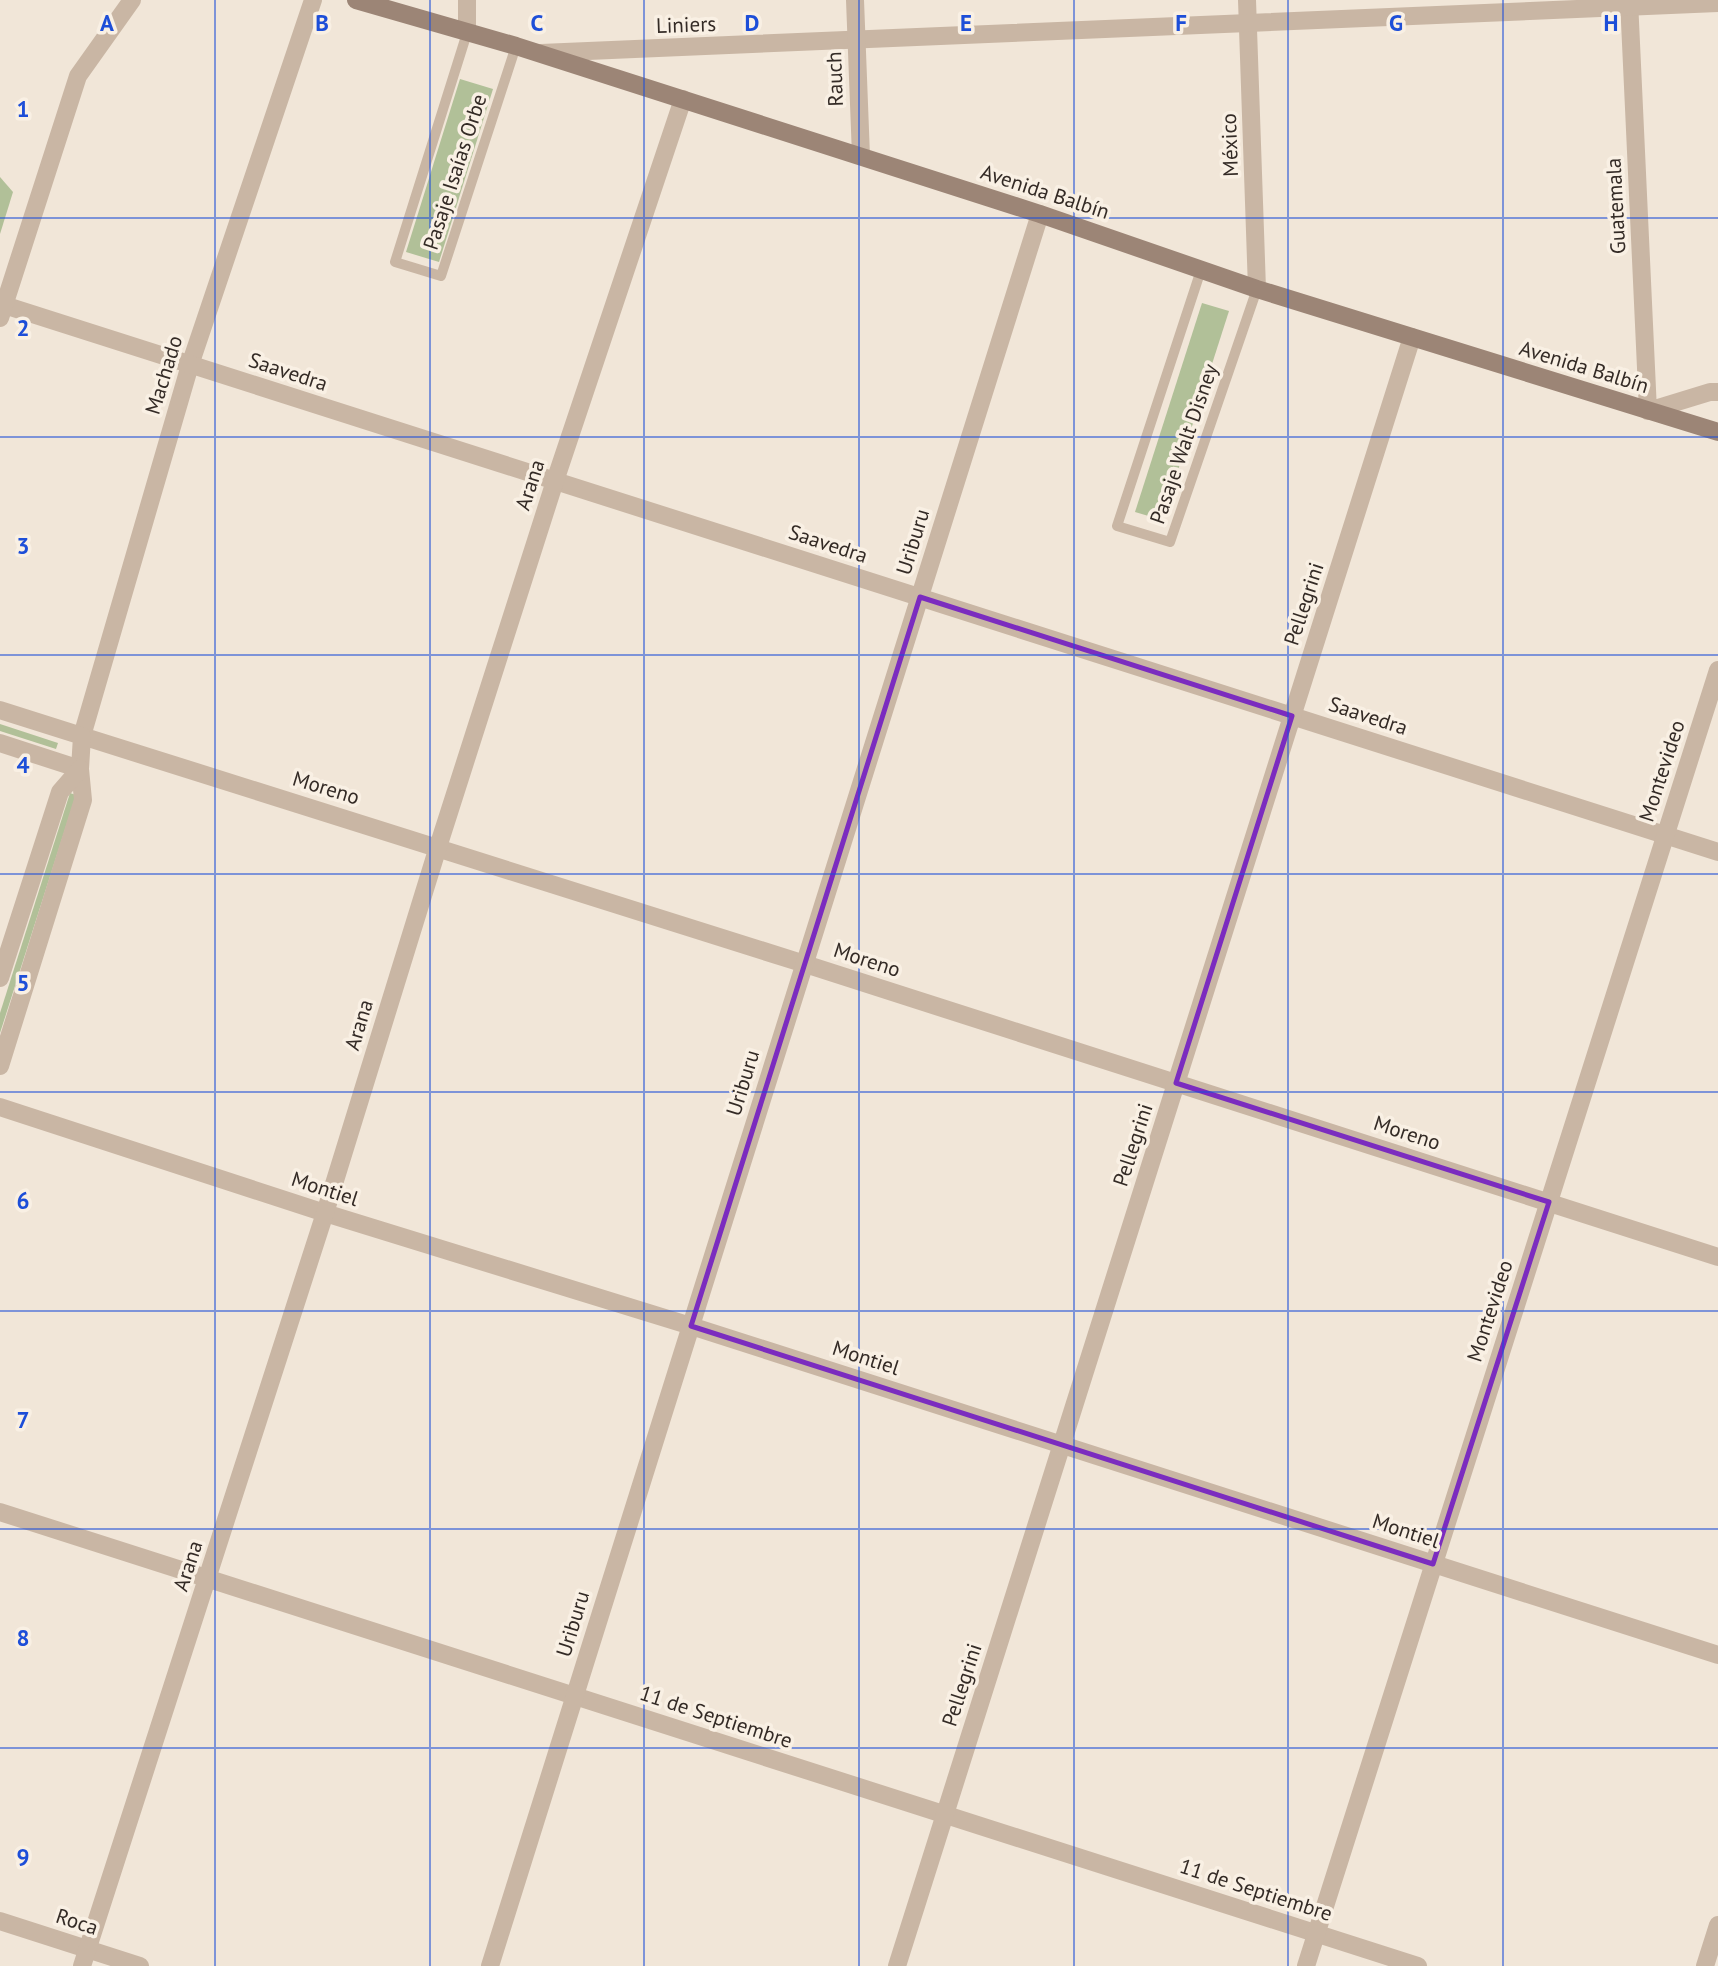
<svg xmlns="http://www.w3.org/2000/svg" width="1718" height="1966" viewBox="0 0 1718 1966" font-family="'PT Sans',sans-serif">
<style>
.green{fill:#b1c098}
.lines{fill:none;stroke-linecap:round;stroke-linejoin:round}
.service{stroke:#c9b6a4;stroke-width:10}
.minor{stroke:#c9b6a4;stroke-width:18}
.tertiary{stroke:#c9b6a4;stroke-width:18}
.secondary{stroke:#9c8576;stroke-width:18}
.marked{fill:none;stroke:#7b2cbf;stroke-width:5;stroke-linejoin:round}
.grid{fill:none;stroke:#1d4ed8;stroke-width:2;stroke-opacity:0.55}
.labels{text-anchor:middle;stroke-width:7;stroke-linejoin:round;paint-order:stroke}
.street-label{font-size:21px;fill:#342b26;stroke:#f9f0e4}
.grid-label{font-size:23px;text-anchor:middle;font-weight:bold;fill:#1d4ed8;stroke:#f9f0e4;stroke-width:7;stroke-linejoin:round;paint-order:stroke}
</style>
<rect width="100%" height="100%" fill="#f1e6d8"/>
<!-- green -->
<g class="green">
<path d="M460,79L493,89L439,262L406,252Z"/>
<path d="M0,177L13,192L0,234Z"/>
<path d="M1202,303L1229,311L1162,520L1135,512Z"/>
<path d="M0,724L58,743L56,749L0,731Z"/>
<path d="M70,793L76,795L0,1033V1013Z"/>
</g>
<g class="lines">
<!-- service -->
<g class="service">
<path d="M467,33L395,262L441,276L516,46"/>
<path d="M1201,270L1117,526L1170,542L1257,289"/>
</g>
<!-- minor -->
<g class="minor">
<path d="M313,0L190,365L82,736L805,964L1718,1257"/>
<path d="M1247,0L1257,289"/>
<path d="M1629,0L1648,411L1710,392H1718"/>
<path d="M541,53L1718,3"/>
<path d="M4,305L1718,852"/>
<path d="M0,318L78,76L132,0"/>
<path d="M0,1107L325,1213L691,1326L1718,1655"/>
<path d="M0,1512L1418,1966"/>
<path d="M0,1921L140,1966"/>
<path d="M82,1966L325,1213L438,847L555,481L683,99"/>
<path d="M490,1966L1040,214"/>
<path d="M897,1966L1412,337"/>
<path d="M1306,1966L1718,670"/>
<path d="M1705,1966L1718,1925"/>
</g>
<!-- tertiary -->
<g class="tertiary">
<path d="M855,0L861,156"/>
<path d="M467,33V0"/>
<path d="M0,710L82,736L80,769L83,800L0,1066"/>
<path d="M0,743L80,769"/>
<path d="M0,978L60,792L80,769"/>
</g>
<!-- secondary -->
<path class="secondary" d="M356,0L516,46L1040,214L1257,289L1718,432"/>
</g>
<!-- marked area -->
<path class="marked" d="M920,597L1292,716L1176,1083L1549,1202L1433,1564L691,1326Z"/>
<!-- grid -->
<path class="grid" d="M215,0V1966M430,0V1966M644,0V1966M859,0V1966M1074,0V1966M1288,0V1966M1503,0V1966M0,218H1718M0,437H1718M0,655H1718M0,874H1718M0,1092H1718M0,1311H1718M0,1529H1718M0,1748H1718"/>
<g class="labels">
<!-- street labels -->
<g class="street-label">
<text transform="translate(686 25) rotate(-2)" y="7">Liniers</text>
<text transform="translate(835 79) rotate(-92)" y="7">Rauch</text>
<text transform="translate(1230 145) rotate(-92)" y="7">México</text>
<text transform="translate(455 172) rotate(-72)" y="7">Pasaje Isaías Orbe</text>
<text transform="translate(1045 192) rotate(18)" y="7">Avenida Balbín</text>
<text transform="translate(1616 206) rotate(-93)" y="7">Guatemala</text>
<text transform="translate(1584 367) rotate(17)" y="7">Avenida Balbín</text>
<text transform="translate(288 372) rotate(18)" y="7">Saavedra</text>
<text transform="translate(164 375) rotate(-73)" y="7">Machado</text>
<text transform="translate(1184 444) rotate(-71)" y="7">Pasaje Walt Disney</text>
<text transform="translate(530 485) rotate(-72)" y="7">Arana</text>
<text transform="translate(913 542) rotate(-73)" y="7">Uriburu</text>
<text transform="translate(828 544) rotate(18)" y="7">Saavedra</text>
<text transform="translate(1304 604) rotate(-72)" y="7">Pellegrini</text>
<text transform="translate(1368 716) rotate(18)" y="7">Saavedra</text>
<text transform="translate(1662 771) rotate(-72)" y="7">Montevideo</text>
<text transform="translate(326 788) rotate(17)" y="7">Moreno</text>
<text transform="translate(867 960) rotate(18)" y="7">Moreno</text>
<text transform="translate(359 1025) rotate(-73)" y="7">Arana</text>
<text transform="translate(743 1083) rotate(-73)" y="7">Uriburu</text>
<text transform="translate(1407 1133) rotate(18)" y="7">Moreno</text>
<text transform="translate(1133 1145) rotate(-72)" y="7">Pellegrini</text>
<text transform="translate(325 1189) rotate(18)" y="7">Montiel</text>
<text transform="translate(1490 1311) rotate(-72)" y="7">Montevideo</text>
<text transform="translate(866 1358) rotate(18)" y="7">Montiel</text>
<text transform="translate(1406 1531) rotate(18)" y="7">Montiel</text>
<text transform="translate(188 1566) rotate(-72)" y="7">Arana</text>
<text transform="translate(573 1624) rotate(-73)" y="7">Uriburu</text>
<text transform="translate(962 1685) rotate(-72)" y="7">Pellegrini</text>
<text transform="translate(716 1717) rotate(18)" y="7">11 de Septiembre</text>
<text transform="translate(1256 1890) rotate(18)" y="7">11 de Septiembre</text>
<text transform="translate(77 1922) rotate(18)" y="7">Roca</text>
</g>
</g>
<g class="grid-label">
<text x="107" y="31">A</text>
<text x="322" y="31">B</text>
<text x="537" y="31">C</text>
<text x="752" y="31">D</text>
<text x="966" y="31">E</text>
<text x="1181" y="31">F</text>
<text x="1396" y="31">G</text>
<text x="1611" y="31">H</text>
<text x="23" y="117">1</text>
<text x="23" y="336">2</text>
<text x="23" y="554">3</text>
<text x="23" y="773">4</text>
<text x="23" y="991">5</text>
<text x="23" y="1209">6</text>
<text x="23" y="1428">7</text>
<text x="23" y="1646">8</text>
<text x="23" y="1865">9</text>
</g>
</svg>
